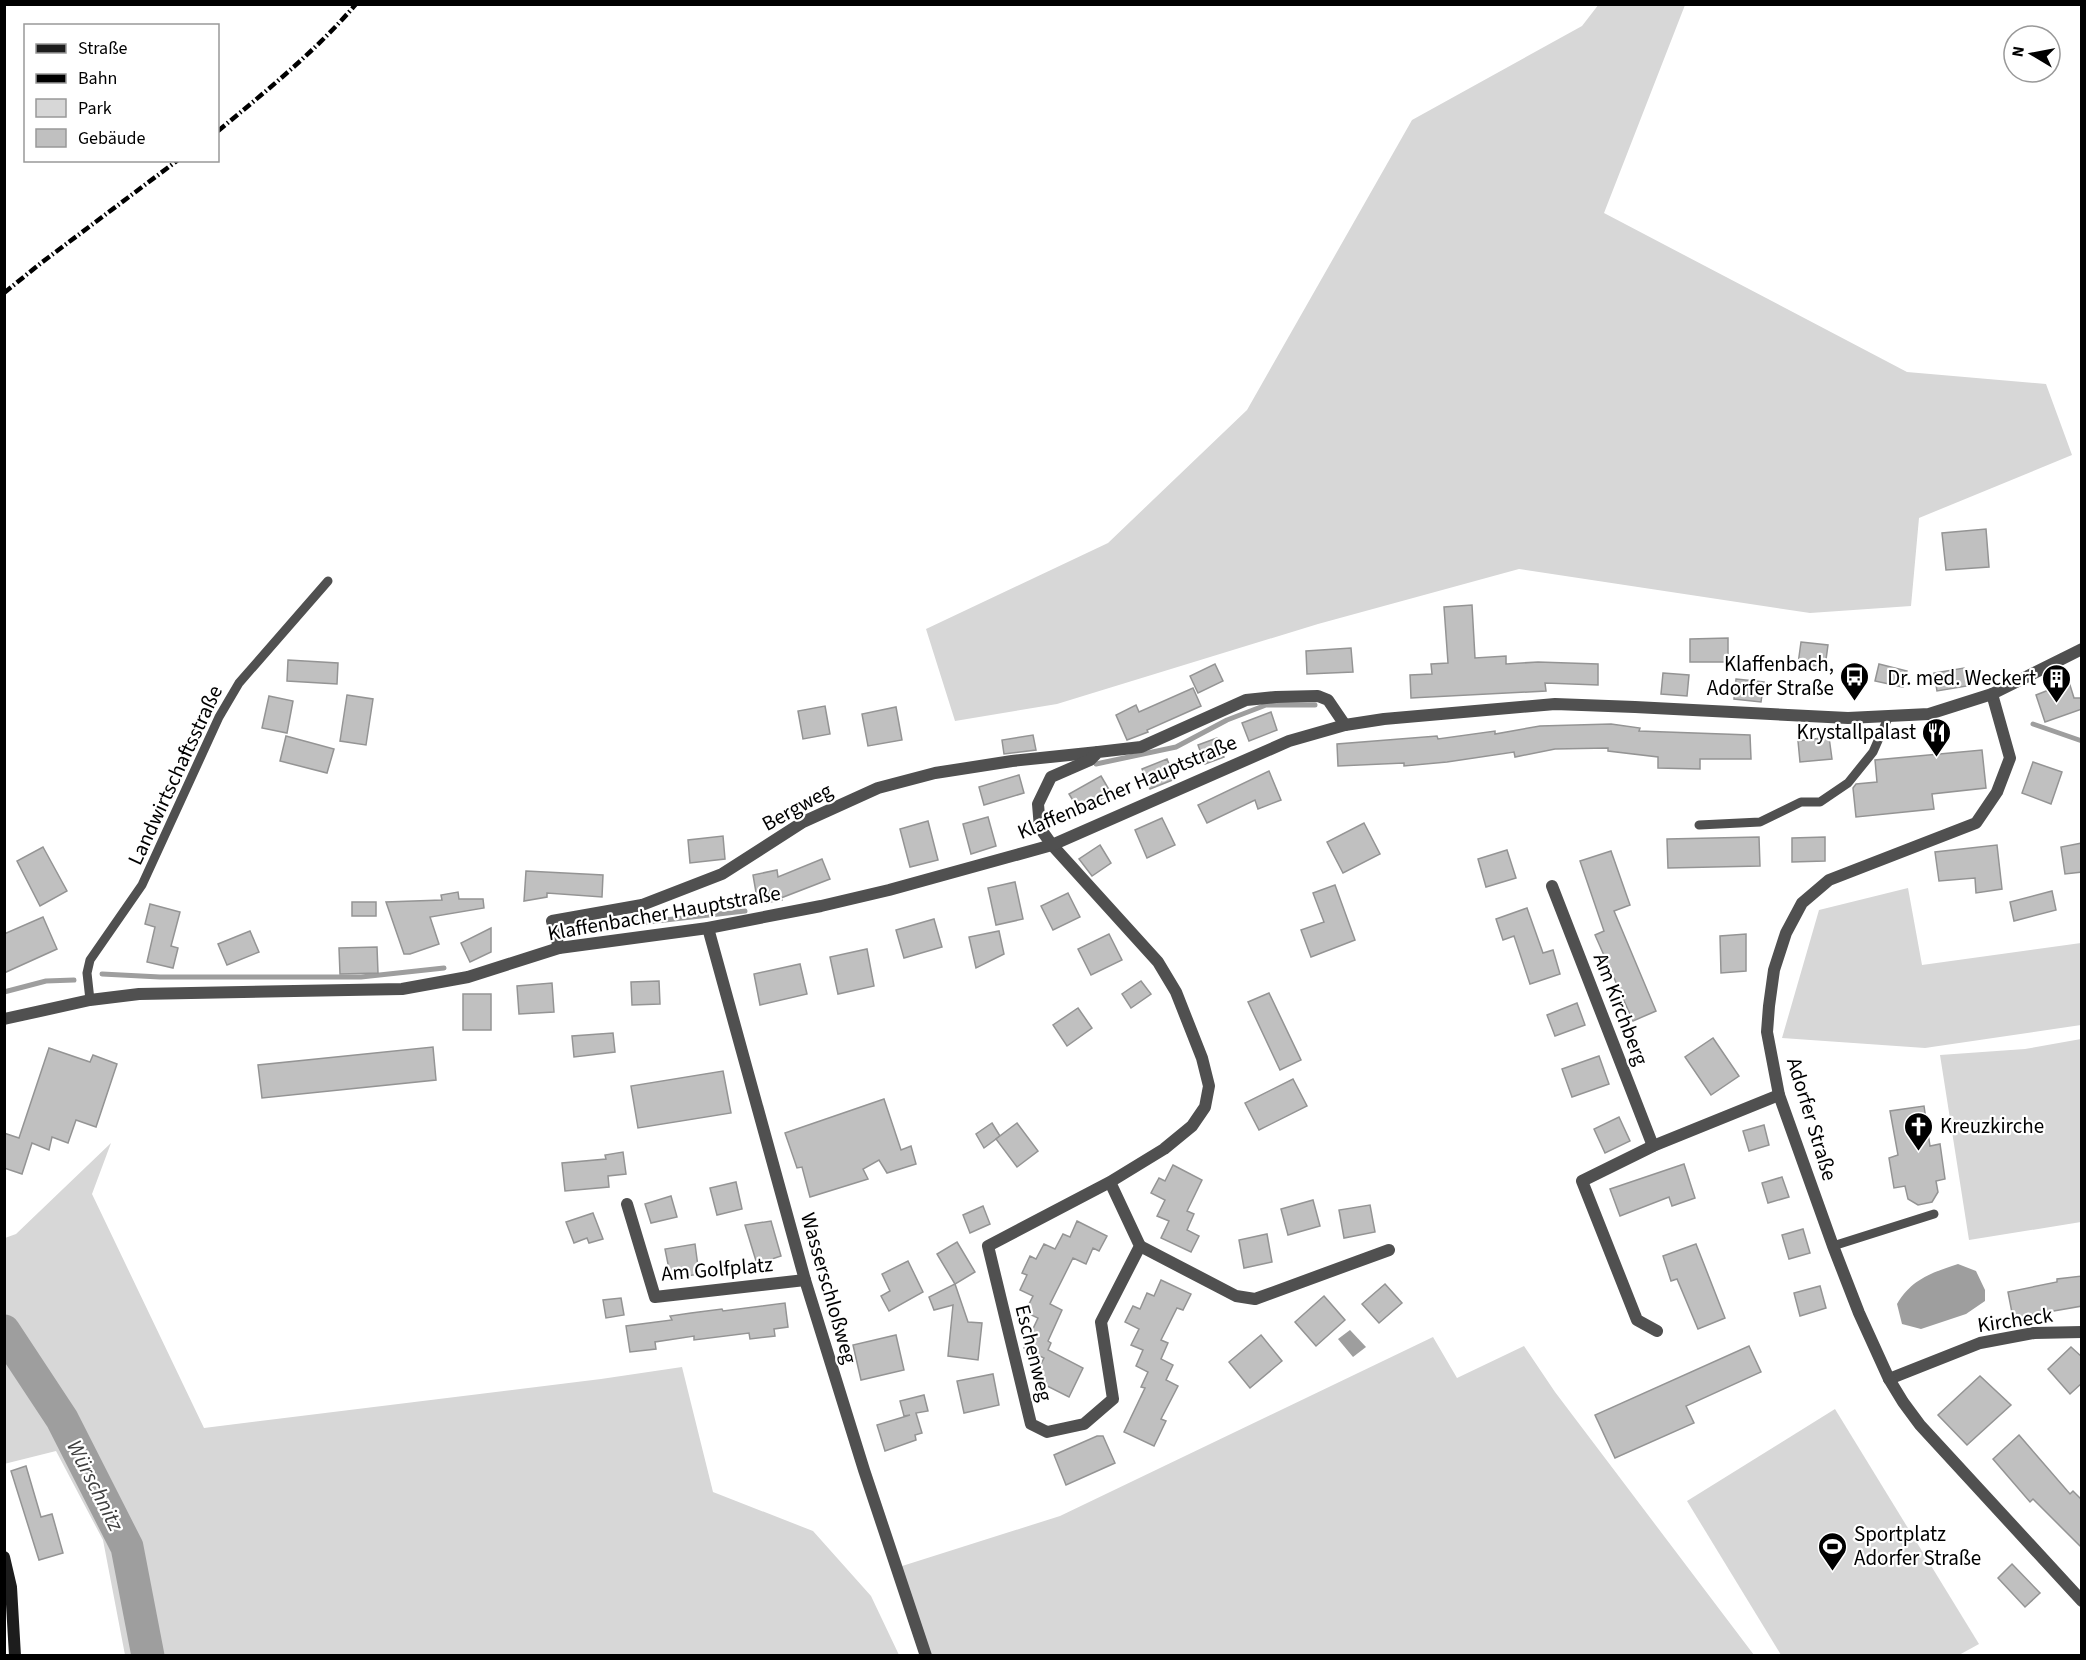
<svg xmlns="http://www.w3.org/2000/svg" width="2086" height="1660" viewBox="0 0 2086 1660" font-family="'Source Sans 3',sans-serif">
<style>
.green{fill:#d7d7d7}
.water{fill:#9e9e9e}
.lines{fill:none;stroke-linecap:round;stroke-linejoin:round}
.stream{stroke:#9e9e9e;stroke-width:5}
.river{stroke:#9e9e9e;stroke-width:33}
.building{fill:#c0c0c0;stroke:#949494;stroke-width:1.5}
.service{stroke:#505050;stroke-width:9}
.minor{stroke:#505050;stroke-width:12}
.tertiary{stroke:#505050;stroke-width:12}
.secondary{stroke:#1d1d1d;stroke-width:12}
.rail{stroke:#000;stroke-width:4.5;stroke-dasharray:9 3 1.5 3;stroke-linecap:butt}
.labels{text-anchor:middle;stroke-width:4.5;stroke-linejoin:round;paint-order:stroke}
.poi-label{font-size:21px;fill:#000;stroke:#fff;text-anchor:end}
.street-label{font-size:21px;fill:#000;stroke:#fff}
.water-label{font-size:22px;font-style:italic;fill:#3f3f3f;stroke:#fff}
</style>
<rect width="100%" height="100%" fill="#fff"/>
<!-- green -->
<g class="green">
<path d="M1599,4L1685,5L1604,213L1907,372L2046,384L2072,455L1919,518L1911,606L1810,613L1519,569L1318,624L1057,704L955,721L926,629L1108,543L1247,410L1412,120L1582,26Z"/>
<path d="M1908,888L1922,965L2081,943V1025L1925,1048L1782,1038L1819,910Z"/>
<path d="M2081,1039V1222L1969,1240L1940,1055L2025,1049Z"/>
<path d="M111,1143L92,1194L204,1428L601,1379L682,1367L713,1492L813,1531L871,1596L899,1655H125L103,1540L56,1451L4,1464L5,1238L16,1234Z"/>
<path d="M1433,1337L1457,1378L1524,1346L1555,1392L1754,1655H931L899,1567L1060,1516Z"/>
<path d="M1835,1409L1979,1644L1959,1655H1781L1687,1501Z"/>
</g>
<!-- water -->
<g class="water">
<path d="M1958,1264L1976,1271L1985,1290V1301L1966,1314L1921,1329L1902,1324L1897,1304C1912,1279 1931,1273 1958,1264Z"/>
<path d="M1350,1330L1366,1347L1353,1357L1338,1339Z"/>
</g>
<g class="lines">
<!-- stream -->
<g class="stream">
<path d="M2033,724L2082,741"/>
<path d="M1096,764L1176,747L1227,720L1266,705H1315"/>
<path d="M567,931L745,911"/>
<path d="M102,974L160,977H361L444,968"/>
<path d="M4,992L46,981L74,980"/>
</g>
<!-- river -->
<path class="river" d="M4,1331L62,1419L127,1547L148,1656"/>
</g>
<!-- building -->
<g class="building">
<path d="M1986,529L1989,567L1946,570L1942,533Z"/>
<path d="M1472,605L1475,658L1506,656V664L1538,662L1598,664V685L1545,683L1546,691L1411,698L1410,675L1432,674L1431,664L1448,663L1444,607Z"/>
<path d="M1728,638V662H1690V639Z"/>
<path d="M1801,642L1828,645L1825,667L1798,664Z"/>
<path d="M1351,648L1353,672L1307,674L1306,651Z"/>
<path d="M288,660L338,663L337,684L287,681Z"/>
<path d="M1215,664L1223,681L1198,693L1190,676Z"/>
<path d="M1879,664L1907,671L1903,687L1875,681Z"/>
<path d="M1964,668L1967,686L1937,691L1934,673Z"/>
<path d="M1663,673L1689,675L1687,696L1661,694Z"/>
<path d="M1736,679L1764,682L1761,702L1734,699Z"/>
<path d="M2069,682L2074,698H2082V709L2045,722L2036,695Z"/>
<path d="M1193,688L1201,706L1147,730L1148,732L1127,740L1116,715L1136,705L1139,712Z"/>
<path d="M347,695L373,699L366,745L340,741Z"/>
<path d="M269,696L293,701L287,733L262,728Z"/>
<path d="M825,706L830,734L803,739L798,711Z"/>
<path d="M896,707L902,740L868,746L862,714Z"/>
<path d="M1271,712L1277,730L1249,741L1242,723Z"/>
<path d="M1611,724L1640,728L1639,731L1750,735L1751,759H1700V769L1658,768V757L1608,751V748L1555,749L1515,757L1514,752L1447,762L1404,766V763L1338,766L1337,744L1437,736L1438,739L1495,731V734L1540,726Z"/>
<path d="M1033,735L1036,750L1004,754L1002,740Z"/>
<path d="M286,736L334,749L327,773L280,761Z"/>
<path d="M1829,737L1832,759L1800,762L1798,741Z"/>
<path d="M1217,738L1224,757L1205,764L1198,745Z"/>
<path d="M1982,750L1986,788L1932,794L1934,809L1856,817L1853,788L1856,784L1877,782L1875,760Z"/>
<path d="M1167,759L1175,779L1150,789L1142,769Z"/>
<path d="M2033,762L2062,772L2051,804L2022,793Z"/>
<path d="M1269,771L1281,800L1258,809L1255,800L1207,823L1198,805Z"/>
<path d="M1019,775L1024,793L984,805L979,787Z"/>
<path d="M1101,776L1111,793L1080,812L1069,794Z"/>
<path d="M988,817L996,846L971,854L963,824Z"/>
<path d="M1162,818L1175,845L1147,858L1135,830Z"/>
<path d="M928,821L938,860L910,867L900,829Z"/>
<path d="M1364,823L1380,854L1343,873L1327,842Z"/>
<path d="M723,836L725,859L690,863L688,840Z"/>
<path d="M1759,837L1760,866L1668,868L1667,839Z"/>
<path d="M1825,837V861L1792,862V838Z"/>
<path d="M2082,843V872L2065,874L2061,847Z"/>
<path d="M1100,845L1111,863L1092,876L1079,859Z"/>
<path d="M1997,845L2002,889L1976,893L1975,878L1939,881L1935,852Z"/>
<path d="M43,847L67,891L40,906L17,861Z"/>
<path d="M1507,850L1516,878L1486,887L1478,859Z"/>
<path d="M1611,851L1630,905L1614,911L1656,1011L1633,1021L1595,935L1604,931L1580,861Z"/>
<path d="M822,859L830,879L781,898L782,900L758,904L753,875L777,870L778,877Z"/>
<path d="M526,871L603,875L602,897L547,893V897L524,901Z"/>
<path d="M1015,882L1023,919L996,925L988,888Z"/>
<path d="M1335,885L1355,940L1311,957L1301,930L1324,922L1313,893Z"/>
<path d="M2052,891L2056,910L2014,921L2010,902Z"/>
<path d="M458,892L459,899H483L484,908L430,917L439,944L410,954H404L386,902L442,900L441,895Z"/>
<path d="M1068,893L1080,917L1053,930L1041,906Z"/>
<rect x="352" y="902" width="24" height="14"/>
<path d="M150,904L180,912L171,946L178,948L173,968L147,962L155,927L145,924Z"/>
<path d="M1527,908L1543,953L1553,950L1560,974L1530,984L1514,936L1503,940L1496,919Z"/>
<path d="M43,917L57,949L4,973V934Z"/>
<path d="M934,919L942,947L904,958L896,930Z"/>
<path d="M491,928V952L470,962L461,943Z"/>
<path d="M250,931L259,952L227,965L218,944Z"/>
<path d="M999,931L1004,954L976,968L969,937Z"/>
<path d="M1109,934L1122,960L1091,975L1078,949Z"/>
<path d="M1746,934V971L1721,973L1720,936Z"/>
<path d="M377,947L378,973L340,974L339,948Z"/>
<path d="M867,949L874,986L838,994L830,957Z"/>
<path d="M800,964L807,994L760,1005L754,974Z"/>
<path d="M659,981L660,1004L632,1005L631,982Z"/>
<path d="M1141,981L1151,994L1131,1008L1122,994Z"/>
<path d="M552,983L554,1012L519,1014L517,986Z"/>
<path d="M1269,993L1301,1060L1280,1070L1248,1002Z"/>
<rect x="463" y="994" width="28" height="36"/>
<path d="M1577,1003L1585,1025L1555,1036L1547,1015Z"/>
<path d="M1078,1008L1092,1028L1067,1046L1053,1025Z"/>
<path d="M613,1033L615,1052L574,1057L572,1036Z"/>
<path d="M1713,1038L1739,1076L1711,1095L1685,1057Z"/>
<path d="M433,1047L436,1080L262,1098L258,1065Z"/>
<path d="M49,1048L90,1062L93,1055L117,1064L96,1127L76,1120L68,1143L52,1137L49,1150L32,1143L22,1174L4,1168V1133L19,1138Z"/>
<path d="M1599,1056L1609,1084L1572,1097L1562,1069Z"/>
<path d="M723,1071L731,1113L638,1128L631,1086Z"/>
<path d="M1293,1079L1307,1106L1259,1130L1245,1103Z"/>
<path d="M884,1099L901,1150L911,1146L916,1164L887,1173L879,1160L863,1169L868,1179L810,1197L802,1167L797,1168L785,1133Z"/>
<path d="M1924,1106L1930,1146L1940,1144L1945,1179L1936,1181L1938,1192L1932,1202L1918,1205L1908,1199L1905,1186L1894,1188L1889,1158L1898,1155L1890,1111Z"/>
<path d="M1619,1117L1630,1141L1605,1153L1594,1129Z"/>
<path d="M992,1123L1000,1136L984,1148L976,1134Z"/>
<path d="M1017,1123L1038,1151L1017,1167L996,1139Z"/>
<path d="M1764,1125L1769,1145L1749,1151L1743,1131Z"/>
<path d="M623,1152L626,1174L608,1176L609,1187L565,1191L562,1163L606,1159L605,1155Z"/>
<path d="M1684,1164L1695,1198L1672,1206L1669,1197L1620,1216L1610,1189Z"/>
<path d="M1173,1165L1202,1180L1187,1211L1194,1214L1187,1230L1199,1236L1191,1252L1161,1238L1169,1221L1157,1216L1165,1200L1151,1193L1159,1178L1165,1181Z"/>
<path d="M1782,1177L1789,1197L1768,1203L1762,1183Z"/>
<path d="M736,1182L742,1209L717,1215L710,1188Z"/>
<path d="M671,1196L677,1217L651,1223L645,1204Z"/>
<path d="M1313,1200L1320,1226L1288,1235L1281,1209Z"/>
<path d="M1370,1205L1375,1232L1344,1238L1339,1210Z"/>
<path d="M983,1206L990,1224L970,1233L963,1215Z"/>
<path d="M593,1213L603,1239L589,1243L587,1238L574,1243L566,1222Z"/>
<path d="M771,1221L781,1256L757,1264L745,1225Z"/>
<path d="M1077,1221L1107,1236L1099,1251L1093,1248L1086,1264L1073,1258L1050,1304L1062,1310L1048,1341L1051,1343L1048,1350L1083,1368L1069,1397L1033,1379L1044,1358L1024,1348L1038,1318L1025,1312L1033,1296L1020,1290L1027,1275L1022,1273L1030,1256L1036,1259L1044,1244L1055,1249L1063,1234L1070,1237Z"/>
<path d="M1803,1229L1810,1253L1789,1259L1782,1235Z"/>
<path d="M1267,1234L1272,1262L1244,1268L1239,1240Z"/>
<path d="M957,1242L975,1272L955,1284L968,1322L982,1323L978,1360L948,1356L953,1305L934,1310L929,1297L955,1284L937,1254Z"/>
<path d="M695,1244L699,1274L671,1279L665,1249Z"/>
<path d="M1696,1244L1725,1318L1698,1329L1677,1279L1671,1281L1663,1256Z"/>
<path d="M908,1261L923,1292L889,1311L881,1296L890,1291L882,1274Z"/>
<path d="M2082,1276V1306L2013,1318L2008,1292L2057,1282V1279Z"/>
<path d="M1161,1280L1191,1294L1183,1310L1177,1308L1161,1340L1168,1343L1161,1359L1173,1365L1166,1380L1178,1386L1161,1419L1166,1421L1154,1446L1124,1432L1145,1388L1141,1387L1148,1372L1136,1366L1143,1350L1131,1345L1139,1329L1125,1322L1133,1306L1140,1309L1147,1293L1154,1296Z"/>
<path d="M1385,1284L1402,1303L1379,1323L1362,1304Z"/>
<path d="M1820,1286L1826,1308L1800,1316L1794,1293Z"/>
<path d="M1324,1296L1345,1320L1316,1346L1295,1322Z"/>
<path d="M621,1298L624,1315L606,1318L603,1300Z"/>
<path d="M785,1303L788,1327L774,1329L775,1336L750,1339L749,1333L694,1340V1336L655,1342L656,1349L630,1352L626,1326L672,1320L670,1316L691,1313L722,1309L723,1311Z"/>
<path d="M896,1335L904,1370L861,1380L853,1345Z"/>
<path d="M1261,1335L1282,1361L1250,1388L1229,1362Z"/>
<path d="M1749,1346L1761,1372L1686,1406L1694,1423L1615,1458L1595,1415Z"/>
<path d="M2071,1347L2082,1357V1383L2070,1394L2048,1369Z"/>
<path d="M993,1374L999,1405L964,1413L957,1381Z"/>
<path d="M1980,1376L2011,1405L1967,1445L1938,1415Z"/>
<path d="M924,1395L928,1411L916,1413L922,1433L915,1435L916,1440L885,1451L877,1425L910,1415L904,1416L900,1401Z"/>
<path d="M2019,1435L2070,1494L2073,1491L2082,1500V1548L2033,1499L2030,1502L1993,1459Z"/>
<path d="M1097,1436H1103L1115,1463L1066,1485L1054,1455Z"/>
<path d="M26,1466L41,1517L52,1514L63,1553L39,1560L11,1471Z"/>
<path d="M2012,1564L2040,1593L2025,1607L1998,1578Z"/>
</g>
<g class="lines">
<!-- service -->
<g class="service">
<path d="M1699,825L1760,822L1801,802H1820L1848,783L1873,752L1888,718"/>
<path d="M90,1000L87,973L90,960L142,885L219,717L239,683L328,581"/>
<path d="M1833,1246L1934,1214"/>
</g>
<!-- minor -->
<g class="minor">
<path d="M1552,886L1653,1146"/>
<path d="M708,928L805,1280L864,1470L926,1656"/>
<path d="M559,948L552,921L642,905L722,874L803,822L878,788L935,773L1012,761L1098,752"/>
<path d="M1110,1182L1140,1246L1101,1322L1113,1399L1084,1424L1047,1432L1031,1424L988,1246L1110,1182L1164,1149L1192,1126L1205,1107L1209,1086L1202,1058L1176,992L1158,962L1052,845L1040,828L1038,804L1051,777L1090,760L1098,752L1141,747L1246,700L1276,697L1318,696L1328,700L1345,725"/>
<path d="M627,1204L655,1297L805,1280"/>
<path d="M1140,1246L1236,1296L1255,1299L1389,1250"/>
<path d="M1657,1331L1637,1320L1582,1181L1653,1146L1779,1095"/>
<path d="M1889,1379L1980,1343L2034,1333L2082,1332"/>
</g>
<!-- tertiary -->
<g class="tertiary">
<path d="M1992,694L2010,758L1997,792L1976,823L1829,880L1802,903L1786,933L1774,970L1769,1006L1767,1032L1779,1095L1833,1246L1859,1313L1889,1379L1903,1402L1920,1425L2082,1601"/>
<path d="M4,1019L90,1000L139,994L402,989L468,977L559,948L708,928L821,906L889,890L1052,845L1289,741L1345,725L1384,719L1555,704L1635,707L1848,718L1929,714L1992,694L2082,649"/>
</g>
<!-- secondary -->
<path class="secondary" d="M4,1557L11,1587L15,1656"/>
<!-- rail -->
<g class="rail">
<path d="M218,131C266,91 315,52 356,4"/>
<path d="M4,293L41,263L178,160"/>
</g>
</g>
<!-- icons -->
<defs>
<symbol id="bus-pin" viewBox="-11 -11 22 30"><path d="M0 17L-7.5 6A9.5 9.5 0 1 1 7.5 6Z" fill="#000" stroke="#fff"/><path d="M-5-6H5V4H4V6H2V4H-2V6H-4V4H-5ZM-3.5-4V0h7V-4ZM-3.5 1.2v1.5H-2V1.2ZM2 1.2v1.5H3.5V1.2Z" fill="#fff"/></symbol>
<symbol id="building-pin" viewBox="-11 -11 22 30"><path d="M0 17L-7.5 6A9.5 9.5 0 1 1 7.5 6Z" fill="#000" stroke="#fff"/><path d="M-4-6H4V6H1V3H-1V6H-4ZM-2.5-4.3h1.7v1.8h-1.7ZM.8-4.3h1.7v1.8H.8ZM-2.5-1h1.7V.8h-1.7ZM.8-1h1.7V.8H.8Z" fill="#fff"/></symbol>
<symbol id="restaurant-pin" viewBox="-11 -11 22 30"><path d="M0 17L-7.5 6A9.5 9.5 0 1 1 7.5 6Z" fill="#000" stroke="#fff"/><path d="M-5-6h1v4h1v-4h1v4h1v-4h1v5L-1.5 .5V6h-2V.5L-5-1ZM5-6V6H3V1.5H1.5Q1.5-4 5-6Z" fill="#fff"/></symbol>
<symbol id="church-pin" viewBox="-11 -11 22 30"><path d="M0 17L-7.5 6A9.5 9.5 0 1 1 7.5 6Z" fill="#000" stroke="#fff"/><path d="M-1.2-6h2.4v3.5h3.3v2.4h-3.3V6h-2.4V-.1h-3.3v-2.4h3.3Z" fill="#fff"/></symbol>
<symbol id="stadium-pin" viewBox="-11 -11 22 30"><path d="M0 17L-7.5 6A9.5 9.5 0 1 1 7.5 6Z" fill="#000" stroke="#fff"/><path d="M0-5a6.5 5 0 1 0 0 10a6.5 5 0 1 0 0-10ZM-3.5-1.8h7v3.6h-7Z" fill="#fff"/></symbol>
</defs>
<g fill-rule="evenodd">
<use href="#bus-pin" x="1838" y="660" width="33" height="45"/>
<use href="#building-pin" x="2040" y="662" width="33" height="45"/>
<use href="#restaurant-pin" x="1920" y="716" width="33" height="45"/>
<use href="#church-pin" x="1902" y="1110" width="33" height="45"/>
<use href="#stadium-pin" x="1816" y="1530" width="33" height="45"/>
</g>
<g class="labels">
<!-- poi labels -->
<g class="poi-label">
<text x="1834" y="671">Klaffenbach,<tspan x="1834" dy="24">Adorfer Straße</tspan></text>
<text x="2036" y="685">Dr. med. Weckert</text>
<text x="1916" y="739">Krystallpalast</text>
<text x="1940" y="1133" text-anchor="start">Kreuzkirche</text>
<text x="1854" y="1541" text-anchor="start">Sportplatz<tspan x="1854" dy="24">Adorfer Straße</tspan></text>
</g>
<!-- street labels -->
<g class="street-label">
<text transform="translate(175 775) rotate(-65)" y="7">Landwirtschaftsstraße</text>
<text transform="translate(1127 787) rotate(-23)" y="7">Klaffenbacher Hauptstraße</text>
<text transform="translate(797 807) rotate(-29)" y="7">Bergweg</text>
<text transform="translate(664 913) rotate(-10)" y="7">Klaffenbacher Hauptstraße</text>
<text transform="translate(1621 1009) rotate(69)" y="7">Am Kirchberg</text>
<text transform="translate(1812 1119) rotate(73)" y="7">Adorfer Straße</text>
<text transform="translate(717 1269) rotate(-5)" y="7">Am Golfplatz</text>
<text transform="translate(829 1288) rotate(74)" y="7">Wasserschloßweg</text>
<text transform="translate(2015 1320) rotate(-8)" y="7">Kircheck</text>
<text transform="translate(1034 1353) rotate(76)" y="7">Eschenweg</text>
</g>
<!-- water labels -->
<g class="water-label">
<text transform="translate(96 1485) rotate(63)" y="8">Würschnitz</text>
</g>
</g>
<!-- border -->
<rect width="2086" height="1660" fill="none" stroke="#000000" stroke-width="12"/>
<!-- legend -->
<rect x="24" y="24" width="195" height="138" fill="#ffffff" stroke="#999999" stroke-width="1.5"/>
<rect x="36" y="44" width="30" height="9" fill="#1d1d1d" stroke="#999999" stroke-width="1.5"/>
<text x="78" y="54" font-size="18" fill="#000000">Straße</text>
<rect x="36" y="74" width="30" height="9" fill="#000000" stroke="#999999" stroke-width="1.5"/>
<text x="78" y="84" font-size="18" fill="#000000">Bahn</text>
<rect x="36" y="99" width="30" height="18" fill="#d7d7d7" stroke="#999999" stroke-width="1.5"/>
<text x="78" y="114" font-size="18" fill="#000000">Park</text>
<rect x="36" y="129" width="30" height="18" fill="#c0c0c0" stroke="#999999" stroke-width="1.5"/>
<text x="78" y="144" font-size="18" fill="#000000">Gebäude</text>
<!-- north arrow -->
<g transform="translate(2032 54) rotate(280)"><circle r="28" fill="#ffffff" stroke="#999999" stroke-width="1.5"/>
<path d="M0-4.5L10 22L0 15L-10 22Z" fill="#000000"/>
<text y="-9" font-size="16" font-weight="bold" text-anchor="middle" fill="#000000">N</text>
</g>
</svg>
